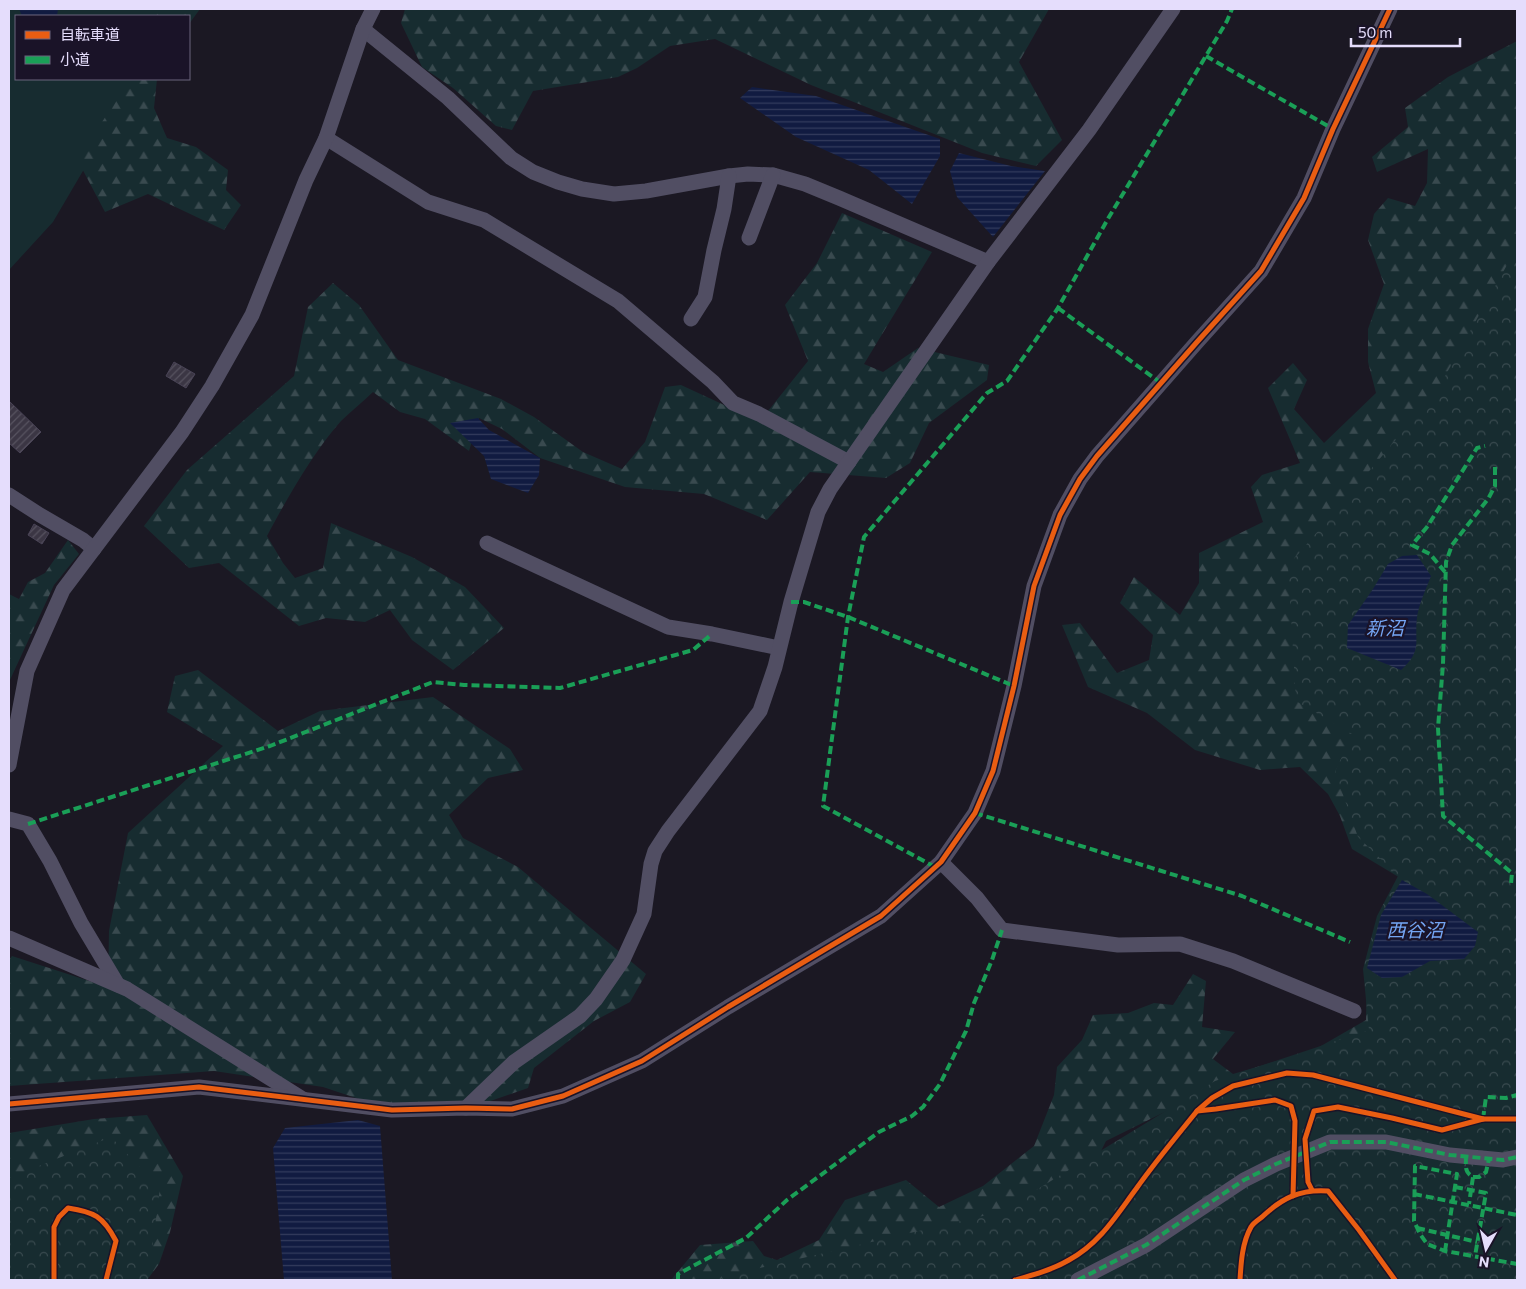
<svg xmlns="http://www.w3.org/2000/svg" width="1526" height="1289" viewBox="0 0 1526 1289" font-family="Commissioner,'Noto Sans JP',sans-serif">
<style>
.grass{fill:#172c30}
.forest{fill:url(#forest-firs)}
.park{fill:url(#park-crowns)}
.water{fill:url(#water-rules)}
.building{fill:url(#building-hatch);stroke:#494356}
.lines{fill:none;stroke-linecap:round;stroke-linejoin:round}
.minor{stroke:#514e63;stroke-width:15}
.quiet{stroke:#1a9f57;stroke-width:4;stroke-dasharray:8 4;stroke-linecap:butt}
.cycleway-casing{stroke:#1a1328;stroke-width:8}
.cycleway{stroke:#e95d12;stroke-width:5}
.labels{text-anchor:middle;stroke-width:4.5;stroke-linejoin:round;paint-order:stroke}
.water-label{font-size:19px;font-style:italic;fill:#74a5f3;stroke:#1a1328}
</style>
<defs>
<pattern id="forest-firs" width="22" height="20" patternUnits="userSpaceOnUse" patternTransform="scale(1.25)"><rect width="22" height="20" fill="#172c30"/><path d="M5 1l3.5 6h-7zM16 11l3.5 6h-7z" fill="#394a4f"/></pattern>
<pattern id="park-crowns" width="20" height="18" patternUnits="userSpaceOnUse" patternTransform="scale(1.25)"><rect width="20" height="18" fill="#172c30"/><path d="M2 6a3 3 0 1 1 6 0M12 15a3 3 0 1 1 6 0" fill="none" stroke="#394a4f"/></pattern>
<pattern id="water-rules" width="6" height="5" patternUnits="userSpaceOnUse" patternTransform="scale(1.25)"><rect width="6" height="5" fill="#111b41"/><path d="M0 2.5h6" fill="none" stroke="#343c5d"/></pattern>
<pattern id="building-hatch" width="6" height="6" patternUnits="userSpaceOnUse" patternTransform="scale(1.25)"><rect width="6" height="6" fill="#3b3644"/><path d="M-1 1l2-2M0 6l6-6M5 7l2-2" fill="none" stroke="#575360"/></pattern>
</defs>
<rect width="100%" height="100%" fill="#1b1823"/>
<!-- grass -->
<path class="grass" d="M9,9H179L174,16H16V79H137L53,222L9,270Z"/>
<!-- forest -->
<g class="forest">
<path d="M153,9H200L189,24V16H150Z"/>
<path d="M405,9H1049L1019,62L1062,140L1036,166L982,153L811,85L715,39L670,46L637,68L618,77L533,91L512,130L496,126L453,88L422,67L401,23Z"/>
<path d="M1517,41V944L1425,1023L1199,1095L1106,1141L1082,1189L977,1280H671L700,1245L753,1241L764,1256L777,1260L819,1240L845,1200L906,1180L939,1207L983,1186L1034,1146L1054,1095L1057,1067L1082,1040L1093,1015L1128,1013L1154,1003L1173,1005L1193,974L1206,981L1202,1027L1235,1032L1213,1059L1233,1074L1314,1050L1366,1020L1367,968L1427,894L1352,849L1340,816L1328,794L1300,767L1260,770L1195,750L1147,713L1088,687L1062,625L1080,623L1117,673L1149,660L1153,635L1120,603L1134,577L1180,615L1199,583V553L1263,522L1251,487L1262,475L1300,463L1268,388L1293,363L1307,380L1294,409L1324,443L1376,393L1368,362V329L1384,284L1368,240L1374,214L1388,198L1415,206L1427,183L1428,149L1377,172L1372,157L1408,127L1405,108L1448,77Z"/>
<path d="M131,79H157L154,108L167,138L196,147L228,170L226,190L241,205L224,230L148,194L105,212L77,159Z"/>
<path d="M842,213L932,252L864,364L883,372L918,348L989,365L987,380L929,423L910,463L886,478L810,472L767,520L704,494L625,487L540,458L502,429L479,418L469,451L425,419L400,412L373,392C363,402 351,411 341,421C314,451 286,500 267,536L283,563L295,578L323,568L331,523L412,557L465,587L504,628L453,670L412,640L390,610L365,622L326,618L299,626L219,563L189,568L144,526L187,470L294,376L308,307L333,283L359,305L398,360L501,399L534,417L583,452L622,469L645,442L665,387L681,385L735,410L768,411L808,361L785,305L817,263Z"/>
<path d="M68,540L79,554L54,585L9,682V594L19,599L28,582L45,573Z"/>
<path d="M198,670L278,731L320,711L433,697L510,749L523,770L488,778L449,815L463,838L518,867L646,974L630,1002L594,1021L534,1068L528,1088L447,1116L392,1110L323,1087L214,1071L9,1086V960L12,956L108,987L109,931L128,833L223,746L167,712L175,676Z"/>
<path d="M147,1115L183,1176L170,1232L159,1264L147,1280H9V1133L94,1119Z"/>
</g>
<!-- park -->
<g class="park">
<path d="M1517,247V1280H719L726,1276L1000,1212L1215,1081L1369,1030L1363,969L1377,916L1398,876L1358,837L1335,772L1352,734L1296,701L1288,566L1435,394Z"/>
<path d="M111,1137L160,1188L148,1280H9V1178Z"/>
</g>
<!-- water -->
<g class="water">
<path d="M19,9H58L57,16H22Z"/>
<path d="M752,87L816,96L940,139V156L912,204L869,170L796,137L740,98Z"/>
<path d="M959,153L1011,166L1045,171L993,237L957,197L950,171Z"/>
<path d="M478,418L489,430L540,458L539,475L528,493L491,479L484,456L450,423Z"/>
<path d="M1417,555L1431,576C1426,589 1419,604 1417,617C1414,643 1423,650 1401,670L1347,648L1348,625L1373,589L1388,564L1402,556Z"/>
<path d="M1402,880L1427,894L1478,932L1475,946L1464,959L1430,961L1402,977L1382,978L1367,968L1381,915Z"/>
<path d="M358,1120L380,1126L392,1280H284L273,1148L285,1128Z"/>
</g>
<!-- building -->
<g class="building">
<path d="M174,362L195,374L186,388L166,376Z"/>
<path d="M9,401L41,432L20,453L9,443Z"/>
<path d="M34,524L49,533L42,544L28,535Z"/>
</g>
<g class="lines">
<!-- minor -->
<g class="minor">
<path d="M363,29L448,98L511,158L533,172L558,182L582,189L614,194L646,191L729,176L748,174L773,175L805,184L839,198L988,262"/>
<path d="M326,138L428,202L484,220L618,301L713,382L733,403L759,414L849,462"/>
<path d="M749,238L773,175"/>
<path d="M691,319L705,297L714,250L724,209L729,176"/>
<path d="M9,495L40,515L83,540L94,549"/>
<path d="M487,543L668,627L712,634L779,648"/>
<path d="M9,765L27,671L63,590L182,432L212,386L252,315L306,180L326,138L363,29L373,9"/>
<path d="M9,819L28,824L50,861L81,923L118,985"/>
<path d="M941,862L977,898L1002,930L1118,945L1180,944L1233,961L1354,1011"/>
<path d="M9,938L127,989L303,1099"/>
<path d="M9,1104L199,1087L392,1110L466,1108L512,1109L563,1096L642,1061L728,1007L881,916L941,862L975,813L993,771L1014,686L1034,586L1060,515L1080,479L1097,456L1197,342L1261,271L1304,198L1333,129L1390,9"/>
<path d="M466,1108L514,1062L580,1016L596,999L623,960L644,914L651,864L655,851L668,831L760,711L775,667L791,602L818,512L830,489L988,262L1089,130L1173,9"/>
<path d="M1078,1280L1146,1245L1244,1180L1276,1164L1330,1142H1386L1450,1155L1503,1160L1517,1157"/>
</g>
<!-- quiet -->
<g class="quiet">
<path d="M1206,56L1333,129"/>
<path d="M1058,308L1161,383"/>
<path d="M1495,467V486L1488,499L1452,545L1446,562L1443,664L1438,728L1443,816L1512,873L1511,884"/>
<path d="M1445,572L1430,554L1412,545L1427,527L1477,448L1485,446"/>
<path d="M791,602H804L848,617L1014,686"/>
<path d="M975,813L1242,896L1350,942"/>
<path d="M28,824L270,746L433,682L464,685L560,688L693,650L712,634"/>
<path d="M935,867L823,806L848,617L864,537L987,393L1007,381L1058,308L1109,217L1227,21L1232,9"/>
<path d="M1483,1119L1486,1097L1506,1098L1517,1095"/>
<path d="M1466,1156C1466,1166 1464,1172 1473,1177L1469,1204"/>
<path d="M1473,1177H1479L1486,1172L1489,1159"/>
<path d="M1455,1187L1486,1193L1475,1256"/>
<path d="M1414,1194L1517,1215"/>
<path d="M1417,1228L1477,1242"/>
<path d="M1445,1251L1457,1174L1415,1166L1414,1221L1420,1234L1427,1244L1445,1251L1517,1264"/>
<path d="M678,1280V1274L746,1238L787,1200L879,1132L912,1116L923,1107L940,1084L966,1031L974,1003L992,960L1002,930"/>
<path d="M1078,1280L1146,1245L1244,1180L1276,1164L1330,1142H1386L1450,1155L1503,1160L1517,1157"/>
</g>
<defs>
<g id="cycleway">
<path d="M9,1104L199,1087L392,1110L466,1108L512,1109L563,1096L642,1061L728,1007L881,916L941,862L975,813L993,771L1014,686L1034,586L1060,515L1080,479L1097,456L1197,342L1261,271L1304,198L1333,129L1390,9"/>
<path d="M1197,1111L1212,1098L1233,1086L1287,1073L1313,1075L1483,1119"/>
<path d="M1312,1190L1308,1182L1305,1139L1314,1111L1338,1107L1392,1118L1442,1130L1483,1119H1517"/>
<path d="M54,1280V1227L59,1217L68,1208C94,1212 103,1216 116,1241L106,1280"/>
<path d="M1015,1280C1033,1275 1052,1270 1069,1260C1100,1243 1116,1216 1136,1189C1155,1162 1176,1137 1197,1111L1216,1109L1275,1100L1291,1106L1295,1121L1293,1196"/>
<path d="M1240,1280C1241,1263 1242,1243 1251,1227C1253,1223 1258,1220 1262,1217C1282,1198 1300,1189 1328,1191L1359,1230L1395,1280"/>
</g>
</defs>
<!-- cycleway casing -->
<use href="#cycleway" class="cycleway-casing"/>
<!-- cycleway -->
<use href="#cycleway" class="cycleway"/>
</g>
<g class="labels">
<!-- water labels -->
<g class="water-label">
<text x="1385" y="635">新沼</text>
<text x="1415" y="937">西谷沼</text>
</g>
</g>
<!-- border -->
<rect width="1526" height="1289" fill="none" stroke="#e5ddfc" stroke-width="20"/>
<!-- legend -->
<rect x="15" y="15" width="175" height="65" fill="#1a1328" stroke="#6b647d"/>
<rect x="25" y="31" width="25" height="8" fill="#e95d12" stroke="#6b647d"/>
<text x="60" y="40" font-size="15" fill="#e5ddfc">自転車道</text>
<rect x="25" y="56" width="25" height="8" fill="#1a9f57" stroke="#6b647d"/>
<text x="60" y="65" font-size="15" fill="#e5ddfc">小道</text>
<!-- north arrow -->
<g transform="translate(1486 1249) rotate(188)" stroke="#1a1328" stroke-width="4" paint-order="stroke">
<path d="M0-4L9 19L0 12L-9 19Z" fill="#e5ddfc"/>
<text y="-8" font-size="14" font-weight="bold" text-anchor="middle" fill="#e5ddfc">N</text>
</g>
<!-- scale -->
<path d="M1351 38v8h109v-8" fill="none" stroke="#e5ddfc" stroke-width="2.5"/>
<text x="1358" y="38" font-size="15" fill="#e5ddfc" stroke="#1a1328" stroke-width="4" paint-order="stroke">50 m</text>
</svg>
